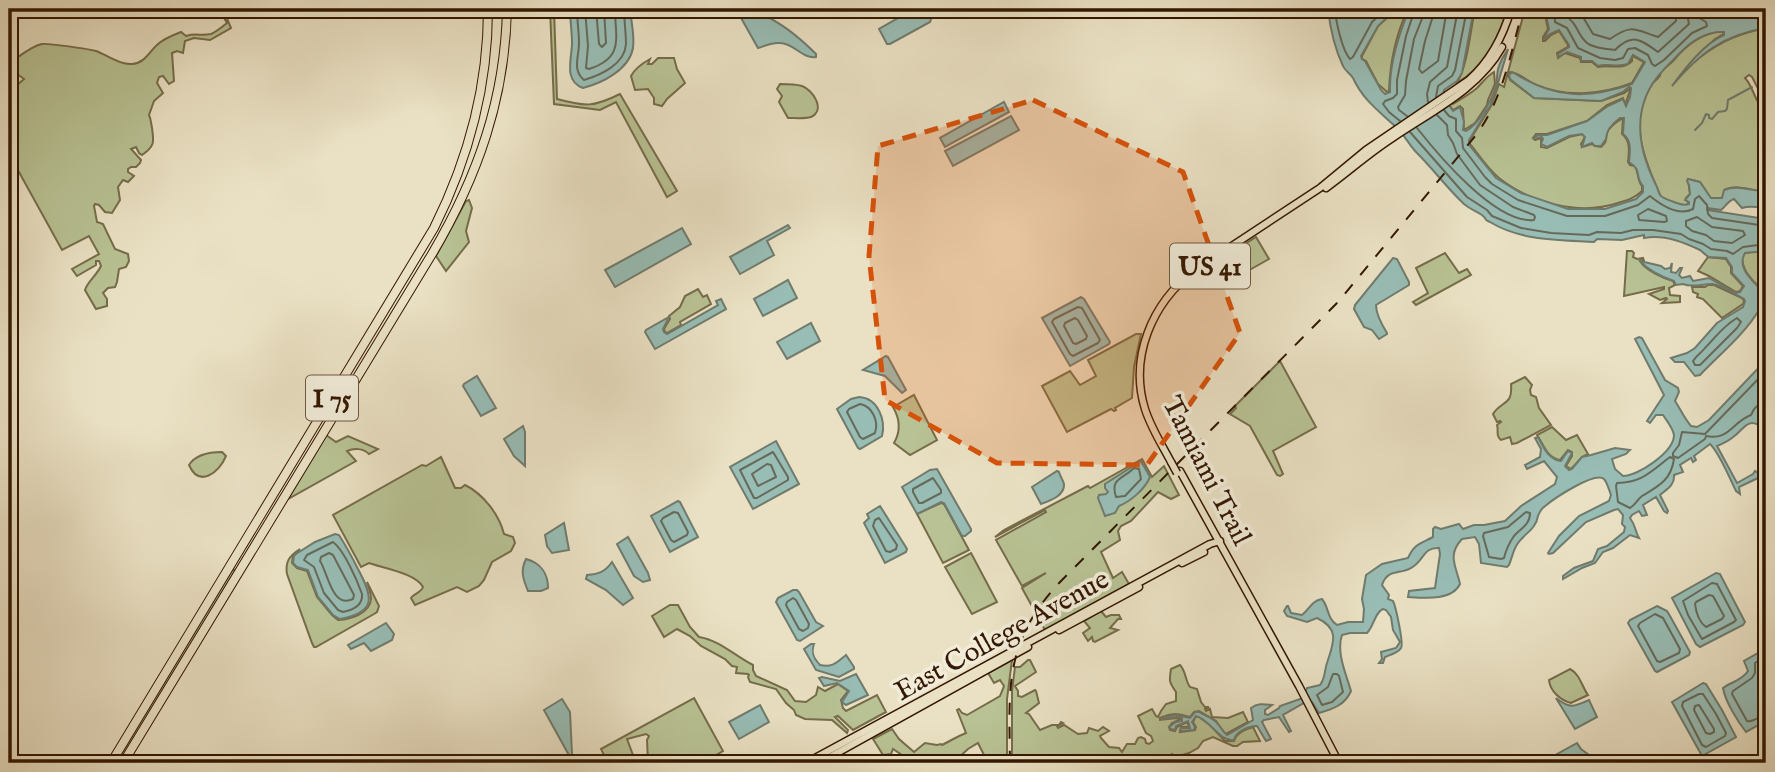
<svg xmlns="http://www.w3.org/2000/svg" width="1775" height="772" viewBox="0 0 1775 772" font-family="'IM FELL English',serif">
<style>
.green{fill:#b8c294;stroke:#766c4a;stroke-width:2}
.water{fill:#98bdb5;stroke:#707b6d;stroke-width:2}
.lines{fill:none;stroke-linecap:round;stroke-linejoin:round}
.shore{stroke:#666a5a;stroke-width:2}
.stream{stroke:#707b6d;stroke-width:2}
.major-casing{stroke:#331700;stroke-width:9}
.highway-casing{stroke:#331700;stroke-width:10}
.major{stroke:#eae1c4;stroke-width:6}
.highway{stroke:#eae1c4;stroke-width:8}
.rail{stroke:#331700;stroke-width:2;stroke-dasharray:12 12;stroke-linecap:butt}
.major-bridge-casing{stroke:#331700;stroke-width:9;stroke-linecap:butt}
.major-bridge{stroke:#eae1c4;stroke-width:6}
.marked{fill:#d6520b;fill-opacity:0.2;stroke:#d6520b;stroke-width:5;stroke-dasharray:14 9;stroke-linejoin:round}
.labels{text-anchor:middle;stroke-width:7;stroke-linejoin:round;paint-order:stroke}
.shield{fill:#f1ecd9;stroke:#6c5741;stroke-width:2}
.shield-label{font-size:26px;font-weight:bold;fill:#331700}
.street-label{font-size:28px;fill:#331700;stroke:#f1ecd9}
</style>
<rect width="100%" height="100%" fill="#eae1c4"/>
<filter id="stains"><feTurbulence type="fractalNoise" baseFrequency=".00286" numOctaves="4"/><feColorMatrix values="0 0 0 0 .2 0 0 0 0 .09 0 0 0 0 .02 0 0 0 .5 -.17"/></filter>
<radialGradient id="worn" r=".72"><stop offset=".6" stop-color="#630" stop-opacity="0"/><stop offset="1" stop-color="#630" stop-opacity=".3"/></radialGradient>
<!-- green -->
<g class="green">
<path d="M219,9H223L231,28L210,40L194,38L185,41L183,53L177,51L172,53L174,81L169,84L163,76L159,77L157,83L163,93L154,101L149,115C151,119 151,123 152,128C154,142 155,146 142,155L139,153L136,147L131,149L141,160L140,163L136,167H131L128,169V172L134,176L128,182L123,180L118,187L120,200L112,213L105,212L99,205L95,204L94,206L97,222L103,224L115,249L128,254L129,261L126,267L119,269L117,282L115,287L108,288L103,293L107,299V306L96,309L85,290C87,282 97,275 101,266L99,261H96V265L77,276L72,269L99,254L89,236L62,250L9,154V92L24,79L9,68V63C19,57 31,46 42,44C48,43 89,49 96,51C107,55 120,65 132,64C145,63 149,52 157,45C163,39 173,35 181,32L186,36C195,33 202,36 211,34C216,32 222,27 227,23Z"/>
<path d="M550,9H554L557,99C586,107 594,107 620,94L677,191L667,197L616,102L600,110L554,104Z"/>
<path d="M1397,9H1408C1396,34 1390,64 1389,91L1387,92L1378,84L1366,61L1362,59V56L1378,26Z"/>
<path d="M1475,9H1508C1498,38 1485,67 1457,83C1468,63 1470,33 1475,9Z"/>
<path d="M1525,9H1546L1545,15L1548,29L1543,37V41H1545L1551,35L1559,31L1568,45V47L1557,53L1558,58L1565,53L1580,58L1581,62H1592L1598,67C1611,64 1622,71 1632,61V57L1633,56L1644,62L1632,83C1601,95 1565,98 1534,84C1525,80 1519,72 1509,72L1508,74L1510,80L1534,98L1601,101L1624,93L1631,88L1625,105L1623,98L1607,105L1587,121L1547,134H1536L1533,138L1535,140L1541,138V147L1547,148L1569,137L1582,134L1585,137L1581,144L1582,147L1592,144L1595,146L1601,147C1608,140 1605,141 1607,133C1609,127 1618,121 1623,118L1622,134C1631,141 1629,152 1628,162L1630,165L1635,166C1639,173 1637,180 1642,186V191C1635,198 1628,200 1618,203C1579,216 1531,203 1499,178C1488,169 1479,155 1470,144V140L1491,106L1499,84L1504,87Z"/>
<path d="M1766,28V104L1752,77L1749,75L1745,78C1754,87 1754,103 1766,110V191C1752,192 1741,184 1726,189L1722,198L1711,199L1700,182L1688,179L1690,194L1686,198L1689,204L1682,206L1661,197C1645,162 1627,121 1652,84C1654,81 1657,80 1659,77C1661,75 1660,73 1661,72C1664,68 1669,65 1673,61C1686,45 1701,33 1722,31L1725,33L1715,39L1689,66C1714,45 1734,34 1766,28Z"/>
<path d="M658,58H674L677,69L685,83L667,99L662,106L654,104V98L648,89L635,90L631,76C634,70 643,63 650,59L648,64H652Z"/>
<path d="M1494,72L1495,84L1488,100L1487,105L1475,123L1464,130L1463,109L1460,106L1453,110L1448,103L1451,101L1453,104C1461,99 1470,94 1477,88C1483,82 1487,76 1494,72Z"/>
<path d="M780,84C787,84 795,84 802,86C813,90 826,110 811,117C804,119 795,118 788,118L779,102L782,96L777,89Z"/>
<path d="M469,200L472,208L466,231L469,242L446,271L436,256L466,201Z"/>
<path d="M1256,237L1269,259L1237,277L1225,257Z"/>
<path d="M1627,251H1632L1634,253L1633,257L1637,259L1643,258L1644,261L1642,260L1640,261C1645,270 1663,278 1673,281L1675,285L1669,288L1670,295L1680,296V302L1662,303L1667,299L1666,298L1660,300L1649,294L1664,289V287L1624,296Z"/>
<path d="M1757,251H1766V296C1757,282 1742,275 1742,256L1745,253Z"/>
<path d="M1445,253L1459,273L1467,269L1471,275L1416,305L1413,302L1428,293L1416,268Z"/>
<path d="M1708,257L1726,259L1731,267V273L1743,286L1740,291L1736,292L1709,276L1698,271Z"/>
<path d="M1708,285H1714L1742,298L1744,301L1743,304L1722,318L1703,299L1697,297L1698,294L1693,292L1692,287H1705Z"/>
<path d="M698,289L703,297L707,295L711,304L680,322L681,325L667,333L665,332L664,329L670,319L669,316L680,307L685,296Z"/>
<path d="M1136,334H1141L1134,367L1132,398L1115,408L1116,410L1114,411L1111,409L1067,432L1042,386L1070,371L1080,385L1096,376L1088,360Z"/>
<path d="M1280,361L1316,427L1273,451L1283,474L1280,476L1277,475L1250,426L1230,414L1236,408L1235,406Z"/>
<path d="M1525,377L1532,385L1530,390L1531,395L1536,397L1539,408L1551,425L1517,443L1512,444L1510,437L1501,440C1495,435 1499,431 1497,425L1501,422L1500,421L1497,422L1493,414C1502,400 1513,406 1511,384Z"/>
<path d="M914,395L937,440L910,455L894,443C901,431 900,419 893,407Z"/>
<path d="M1552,427L1566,440L1577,435L1588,454L1582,457L1571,469L1566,466L1572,456V452L1568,450L1560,460C1547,458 1544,445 1537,435Z"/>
<path d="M326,435L336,442L348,436L378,449L369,454C363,448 354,448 347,451L356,461L288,499Z"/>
<path d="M222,452L226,456C219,473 199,488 189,465C196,454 209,452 222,452Z"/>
<path d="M441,457L455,488H461L465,485C483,494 499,514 504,534L513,537L515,543L511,551L492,562L484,580L479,586L467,592L457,587L415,605L411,598C414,593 421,593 423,587C416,574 387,569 372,564L369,563L361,567L333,515L422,465L426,466Z"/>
<path d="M1142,459L1152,477L1164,466L1179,495L1171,499L1158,492L1131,521L1121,526L1118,531L1120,540L1101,552L1113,578L1122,572L1129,584L1045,630L1022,588L1046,573L1022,586L996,540L1046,512L1045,510L995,537L1004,530L1086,487L1088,486L1090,488Z"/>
<path d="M941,503L944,504L969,550L943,563L917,514Z"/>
<path d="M300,549L293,556L292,563L297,568L307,571L317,597L332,615L338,620C350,619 370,614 371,599C371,593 368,586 367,582L379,606L377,612L374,614L316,647H314L312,643L287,574C285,562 289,556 300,549Z"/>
<path d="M971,553L997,602L972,614L945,567Z"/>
<path d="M232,567L236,573L120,763H114Z"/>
<path d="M670,605H678L690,627L699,637C719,640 735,656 753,665V670L756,676L787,690L795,701L806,702L816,695L818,687L825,691L838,684L848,691L841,700L843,708L846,711L877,695L886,712L853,730L838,716L835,717L848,730L847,733L832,720L805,719L796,715L794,710L786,703L776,689L750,682L748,677L749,675L748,674L736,673L737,667L732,666L725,659L701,646L690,636L677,629L664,637L652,616Z"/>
<path d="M1101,611L1106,617L1111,615H1119L1121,619H1118L1110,628L1118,630L1095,642L1093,641L1092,637L1088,641L1083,633L1090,628L1084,621Z"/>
<path d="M1012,660L1007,699V763H989L988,758L985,757L978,743L968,749L957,759L948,762L919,760L913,763H903L902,755L893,749L891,754L883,755L873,739L892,729L899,739L914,752L925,743L937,745L941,744L942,745C952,740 956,737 966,733L957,710L959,709L962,713L967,715L1000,696L1004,686L1000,680L994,683L988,673Z"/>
<path d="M1028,660H1030L1036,672L1015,686L1018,691V696L1022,697L1035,690L1036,691L1039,703L1026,713L1029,714L1040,730L1052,725H1059L1061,722L1063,723L1057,726L1058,728L1064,725L1078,734L1087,733L1089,728L1098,731L1103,727L1109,731L1100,736L1101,738L1109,747L1119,748L1122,752L1127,744H1135L1138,738L1141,737L1145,739L1146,743L1149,744L1153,741L1151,736L1146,733L1138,716L1152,709L1156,716L1158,717L1161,711L1166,704L1176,701V692C1169,682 1169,681 1171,669L1180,665C1186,671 1185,680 1190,687L1197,689L1201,702L1205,707H1209L1205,709L1206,711L1210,709L1212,717L1228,718L1243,712L1248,722L1226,734L1224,733L1216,721L1199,711L1194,712L1190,717C1177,714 1174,712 1160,718V720L1177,718L1181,719L1172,723L1169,727L1170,730L1175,731L1177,727L1187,722L1189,727H1181L1180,732L1195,730L1196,727L1193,722L1196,716L1199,717L1210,725L1225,741H1234C1237,732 1245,730 1253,727L1260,741L1243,742L1237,746H1233L1213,737L1203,741L1198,748L1189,753L1172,758L1174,756L1172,754L1168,759L1156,763H1080L1079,761L1078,763H1072L1067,760L1063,763H1012V691L1015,667H1020Z"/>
<path d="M1570,669C1580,674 1582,687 1588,695L1571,703C1560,700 1550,691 1549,680Z"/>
<path d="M694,698L723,751L702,763L699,762L697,763H648L647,740L649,736L646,734L627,739L636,763H598L596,759L604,755L601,749Z"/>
</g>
<!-- water -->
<g class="water">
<path d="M570,9H630C631,21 635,36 633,48C629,70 602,83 583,88C563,81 572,58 572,43C572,32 570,20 570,9Z"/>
<path d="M736,9C766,9 795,33 816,54V57C802,59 794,43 780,43C772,42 765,46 758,48Z"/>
<path d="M914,9H925L931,19L930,22L890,44H887L879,29Z"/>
<path d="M1328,9H1369L1376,12L1386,9H1396L1378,26L1361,56L1362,59L1365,61L1381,90L1385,94L1390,92C1389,64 1399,35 1409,9H1474L1462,73L1457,81L1444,90L1443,96L1453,111L1460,107L1464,122L1463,130L1466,131C1480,123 1491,101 1496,86C1497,80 1497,74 1498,69C1500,62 1504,55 1508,49L1496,90L1490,106L1469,140V145L1496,178L1521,193L1568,209H1605L1636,199L1643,192V186C1634,176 1643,171 1629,162C1630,152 1632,140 1623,134L1624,118H1620C1613,123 1606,130 1606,139L1601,146H1595L1592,143L1582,147L1585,137L1582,134L1569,136L1547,147L1541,144L1543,139L1542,137L1534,138L1537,135H1547L1587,121L1608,106L1623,99L1626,106L1630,97L1631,88L1629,87L1623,92L1601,101L1534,98L1510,79L1509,75L1512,72L1514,73C1555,99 1588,99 1632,84L1645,62L1633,55L1628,64C1617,68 1608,63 1598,66L1592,61H1581V57L1567,52L1558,57V54L1569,47V45L1559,30L1550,34L1543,40L1549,29L1546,15L1547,9H1599L1616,12L1620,9H1699C1707,17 1715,15 1723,9H1766V28C1723,35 1700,53 1672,86C1684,70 1704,43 1724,35V32C1705,31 1690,42 1678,55C1664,69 1650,82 1644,102C1635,130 1643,159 1656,185C1658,188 1658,192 1660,195C1663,199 1669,200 1674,202C1681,204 1682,206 1689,204V202L1685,200L1690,194L1689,185L1687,181L1688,179L1700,182L1711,198H1722L1724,190C1740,184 1751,192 1766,191V207C1758,208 1750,205 1742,208L1734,199C1728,201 1726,206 1721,210L1707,208V210L1766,219V251L1745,253C1735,270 1757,283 1766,296V311L1762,309L1759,310C1744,335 1720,354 1700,375L1695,376L1684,362H1675L1671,358L1687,353L1695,348L1717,323L1743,307L1745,301L1744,299C1737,295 1719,284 1712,284C1701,284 1693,288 1683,284L1676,285L1674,281C1662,277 1648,270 1640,261L1661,266L1665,269L1670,268L1672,263L1671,272L1676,273L1680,268H1682L1679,275L1682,278L1690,276L1693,281L1709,278L1736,293L1740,292L1744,286L1732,273V267L1726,258C1721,257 1714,258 1709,257C1706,256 1702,251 1700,250C1684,242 1662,234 1644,238V235L1622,240L1597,239L1594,242C1559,240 1521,241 1490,222C1482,218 1489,221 1482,215C1476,211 1470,209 1464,204C1447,188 1434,170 1417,153C1410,146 1405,136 1397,128C1379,111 1363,100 1353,78C1350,73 1345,71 1343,66C1335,49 1330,27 1328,9Z"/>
<path d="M1004,102L1009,112L945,147L940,138Z"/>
<path d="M1011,116L1019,130L953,166L945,151Z"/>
<path d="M788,225L790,228L767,241L774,255L740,274L730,257Z"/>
<path d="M682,228L691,244L615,287L605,270Z"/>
<path d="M1393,258L1397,259L1409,282V285L1376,305C1376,314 1382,325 1387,333V334L1379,339L1372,330L1364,327L1354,309L1355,305Z"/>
<path d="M788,280L797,298L763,316L754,299Z"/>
<path d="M1081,297L1084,299L1110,342L1109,344L1070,366L1042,318Z"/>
<path d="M721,299L726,309L655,349L645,332L646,330L669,317L663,329L664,332L667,334L718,305L716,301Z"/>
<path d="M811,323L820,341L787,359L777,342Z"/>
<path d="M1639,337L1642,338L1665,380L1678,388L1679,392L1675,401C1681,410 1684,418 1691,426L1697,427L1709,420L1766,360V407C1758,414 1756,419 1766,426V429C1746,416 1747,427 1732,438C1728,441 1722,444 1717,446L1737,483L1753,474L1755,471L1758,473V478L1739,487L1740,494L1736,491C1730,479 1719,452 1710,444L1694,456L1696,460L1693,462L1691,458L1680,465L1683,472L1674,475C1675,485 1667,489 1660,495L1668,511L1667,513L1664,511L1656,497L1643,505L1647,515L1642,516L1639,511L1632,515L1630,518C1637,528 1634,529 1639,538L1630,535L1613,548L1603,552L1595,563L1582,568L1563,579V576L1574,568L1593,561L1598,549L1607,546L1624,532L1625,527L1622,524L1623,515L1618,509L1614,510L1586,522L1553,553L1549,554L1548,553L1559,536L1579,516L1609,501L1611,495C1609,490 1607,482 1604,479C1595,471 1553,499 1544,507C1542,508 1539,513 1538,516C1536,529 1525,533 1518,543C1513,550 1512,558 1509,565L1507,567L1481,563L1479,544L1475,537L1462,539C1447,555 1456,566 1460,584C1452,601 1424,598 1408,597L1409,591L1435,588L1440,554L1439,548C1424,547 1424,559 1414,566C1402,576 1388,567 1382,585L1389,595L1388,599L1393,601C1396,607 1404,645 1401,648C1398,653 1390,655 1385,657L1383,663H1379L1382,659L1381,652L1396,648L1400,642L1393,630L1391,617L1386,610L1383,609C1375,612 1374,626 1367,633H1350L1342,635C1336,652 1346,674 1351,691C1345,705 1333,709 1319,713L1312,702L1304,703L1283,715L1291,731L1289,732L1279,717L1264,720L1262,722L1271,739L1266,741L1257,726C1249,726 1236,731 1234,740C1219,742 1212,721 1196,716L1192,722L1195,727L1194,730L1180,731L1181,728H1190L1188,721L1176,726L1175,730L1171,729L1169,727L1176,722L1182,721V718L1177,717L1161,719C1174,713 1177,715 1190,718L1195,712H1199C1205,716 1213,718 1217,723C1221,727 1222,731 1227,735L1253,720L1251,708C1258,703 1263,704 1272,705L1265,710V714L1268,715L1279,708L1280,706L1303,698L1307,688L1320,685C1326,677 1324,671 1327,663C1333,644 1341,629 1317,618L1307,622L1287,616L1284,611L1287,606H1288L1291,613L1302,615C1310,609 1311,601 1322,599C1329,607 1327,619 1337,625L1348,622H1363L1364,609L1362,599L1366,575L1382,564L1408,558C1414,544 1420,544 1433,537V529L1435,527L1441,529L1459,524L1463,529L1474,525H1484L1505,521L1521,506L1555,484L1557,477L1544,461L1527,469L1525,465L1540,457L1541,449L1535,438L1538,437C1544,448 1548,459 1561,461L1568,451L1572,453L1565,466L1569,470L1572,469L1582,457L1591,455L1615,448L1630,450L1626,454L1612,459L1615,469L1623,476C1638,476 1674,452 1674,435C1673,428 1667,421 1663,415H1656L1650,423L1647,421L1664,395L1635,339Z"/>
<path d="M886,356L888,357L906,390L902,393L885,376L863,370Z"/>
<path d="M477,376L496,408L481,416L463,386L464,384Z"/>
<path d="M859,397C878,398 886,420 882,436L860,449L858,448L837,409L851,399Z"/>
<path d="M523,426L525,432V466L514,456L504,439Z"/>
<path d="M776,441L799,484L753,509L730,467Z"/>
<path d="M1141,461L1150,477C1145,489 1131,501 1119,506L1115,513L1105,516L1098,498L1099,495L1106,494L1108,492L1105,488V484Z"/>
<path d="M937,469L971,529V531L965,536H962L944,503L941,502L917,514L902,487L930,470Z"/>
<path d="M1057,471L1059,472C1060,476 1063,480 1064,484C1065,496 1049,501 1041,504L1032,487Z"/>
<path d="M678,501L680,502L698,537L670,552L651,516Z"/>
<path d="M880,506L907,549L906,552L885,563L864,523L869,518L867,514Z"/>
<path d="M564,523L569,550L552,553L547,546L545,535Z"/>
<path d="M335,534L339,535C346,546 352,557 358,569C373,597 377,612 340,619L333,615L318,597L308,570L297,567L293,563L294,556L296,554L315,542Z"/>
<path d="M628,537L648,573L650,580L643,582L634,576L617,544Z"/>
<path d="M526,559C541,563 548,574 548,588L541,591H528C523,579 520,571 526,559Z"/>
<path d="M612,562L633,598L623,605L606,590L586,579L587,575C599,574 605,572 612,562Z"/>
<path d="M1716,573L1720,574L1745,622L1743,625L1700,647L1696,644L1672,598Z"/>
<path d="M793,590H797L799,592L816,622L823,626L800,641L797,640L776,602L778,598Z"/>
<path d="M1657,606L1667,611L1670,616L1690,652L1689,655L1657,672L1655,671L1628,623L1630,620Z"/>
<path d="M386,623L394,634L392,640L371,651L364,643L351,649L348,645Z"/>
<path d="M811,644H814C811,652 813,658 820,665C833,668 837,662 846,655L854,667V669L839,677L816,670L804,649Z"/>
<path d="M1760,652L1762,653L1766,661V721L1746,732C1738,722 1725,701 1723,688C1731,682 1743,680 1748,671L1744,661Z"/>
<path d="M856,674L868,695L846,705L842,702L849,691L837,683L824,686L819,678L822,677L840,681Z"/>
<path d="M1703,683L1706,684L1722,710L1736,737L1702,756L1672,702Z"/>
<path d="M1556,698C1570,709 1574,707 1589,700L1597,717L1575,729Z"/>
<path d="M562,699L570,712L572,754L570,757L544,710Z"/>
<path d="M760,705L769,722L739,739L729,722Z"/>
<path d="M1577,743L1581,749L1593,758L1596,763H1541Z"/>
</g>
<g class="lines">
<!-- shore -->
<g class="shore">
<path d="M577,9C577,20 579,32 579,43C579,57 572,70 584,80C601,75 625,64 626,44C626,32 624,20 624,9"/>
<path d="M585,9L588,46L586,68L589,69C625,57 615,38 615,9"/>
<path d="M596,9L599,44L602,47L606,43L604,9"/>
<path d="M1335,9C1336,22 1342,50 1350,59L1353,57L1372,22L1386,9"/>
<path d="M1434,9L1433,16L1425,41L1419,69L1422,73L1438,61L1447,9"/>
<path d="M1554,9L1555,22L1567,28L1578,48L1600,58L1615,60L1623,58L1628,49L1635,48L1648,55L1652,64L1655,66L1664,60L1692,33L1707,26L1706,22L1696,16L1695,9"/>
<path d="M1563,9V14C1579,24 1576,33 1586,42C1591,48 1607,49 1615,50C1632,33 1640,39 1658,52L1689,24L1686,9"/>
<path d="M1574,9L1583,17L1593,34L1610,39C1633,23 1635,30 1658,37L1676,21L1675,9"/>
<path d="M1436,97L1438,86L1452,76L1455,70L1467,9"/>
<path d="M1428,102L1427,94L1430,82L1447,67L1458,9"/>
<path d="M1444,110L1449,116L1456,119V131L1462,138L1463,148L1485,177L1492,184L1518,200L1567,216H1605L1638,205L1650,196C1661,205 1678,217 1693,209L1695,199L1699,196L1707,205L1708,214L1712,218L1766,226"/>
<path d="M1407,116L1399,110L1398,107L1405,95L1406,81L1414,39L1423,16V9"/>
<path d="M1400,121L1389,112L1383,104L1385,101L1393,98L1397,94V80L1406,36L1415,9"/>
<path d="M1417,128C1439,156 1496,224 1534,220L1535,217L1534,215L1513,207L1480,185L1457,154L1453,143L1448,135L1447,125L1437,115"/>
<path d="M1410,132L1467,197L1487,210L1492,216L1521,228L1551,233L1589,235L1597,232L1621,233L1633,230H1653L1681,234L1689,239L1703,244L1711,249L1727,251L1733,254L1743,247L1766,244"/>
<path d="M1648,209L1666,216L1667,221L1664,222L1639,220L1638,215Z"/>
<path d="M1697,217L1712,227L1743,231L1745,235L1732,243L1714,241L1706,235L1692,231L1686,226V221Z"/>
<path d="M1078,307L1082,308L1100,340L1098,343L1073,356L1070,354L1052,322L1054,319Z"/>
<path d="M1075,318L1078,320L1087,336L1086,339L1076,344L1073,343L1064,326L1065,323Z"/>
<path d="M1737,318L1741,322L1737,328L1700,365H1695L1693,361C1696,356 1701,353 1705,348C1716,337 1723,326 1737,318Z"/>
<path d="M1766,371L1705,434L1682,432L1679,445L1673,453V456L1678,458L1705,439L1706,436C1729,441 1732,422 1751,415C1754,408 1758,402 1766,402"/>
<path d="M860,404C872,406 879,421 875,433L863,439L860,437L847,412L849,409Z"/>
<path d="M773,452L788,477V480L757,498H754L740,470Z"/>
<path d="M1670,457L1674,459C1671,480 1659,486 1642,496C1637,500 1636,504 1630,508L1618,502L1616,486L1617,483C1643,482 1650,472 1670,457Z"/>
<path d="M767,464L771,465L776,477L758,486L752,474Z"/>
<path d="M1134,468L1139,469L1141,479L1125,496L1116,497C1110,478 1122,480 1134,468Z"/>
<path d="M933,478L941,490V493L922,503H919L913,492V489Z"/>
<path d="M674,512L678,513L688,532L687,535L674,542L671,540L661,521L663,518Z"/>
<path d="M1526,512L1530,513C1530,525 1521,528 1514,536C1509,543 1506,550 1504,558L1501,559L1489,557L1483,536L1484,533L1508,527Z"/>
<path d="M879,518L897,545L896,549L890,552L886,551L873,526L875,520Z"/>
<path d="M333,542C344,550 357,580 362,594C363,606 353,610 343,612L338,610L324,593L314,567L304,560L307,555Z"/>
<path d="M329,553L333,555L354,595L353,599C332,609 328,573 320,561L321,557Z"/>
<path d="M1712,583L1717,584L1736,620L1734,622L1702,639L1688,615L1683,601Z"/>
<path d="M1709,595L1713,596L1724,616L1722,619L1706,627C1699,622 1696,612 1695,604L1696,602Z"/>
<path d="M793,598L796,600L809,624L808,628L803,631L799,629L786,605L787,602Z"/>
<path d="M1655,614L1663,618L1680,649L1679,653L1660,662L1657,661L1638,626L1640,623Z"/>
<path d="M1766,663L1758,661L1755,663V673L1752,678L1733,691L1732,694L1747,721C1754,723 1759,715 1766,716"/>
<path d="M1333,674H1337L1339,676L1343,692L1332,702L1322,705L1317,695L1328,687Z"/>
<path d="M1699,694H1703L1716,714L1726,733L1725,736L1706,747L1702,745L1682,706L1683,702Z"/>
<path d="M1699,705L1714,729V732L1710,734L1706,733L1694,710L1695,706Z"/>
</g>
<!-- stream -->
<path class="stream" d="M1695,130L1702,123L1706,114L1709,115V118L1712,119L1718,112L1725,111L1727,109L1728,100L1752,87"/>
<defs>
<g id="major">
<path d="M1326,188C1348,172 1368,154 1391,139C1430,112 1478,90 1502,47"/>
<path d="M1171,462C1162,445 1151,428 1145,409C1129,357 1152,303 1194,271L1320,188L1366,150L1469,80C1491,60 1503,37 1511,9"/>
<path d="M1180,471L1299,686L1339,763"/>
<path d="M1182,563L1204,552"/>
<path d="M1059,630L1139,587"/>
<path d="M806,763L1210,544L1220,541"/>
<path d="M819,763L1028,647"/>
</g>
<g id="highway">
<path d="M111,763L434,228C468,160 488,85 488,9"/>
<path d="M123,763L432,254C478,176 505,99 507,9"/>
</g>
</defs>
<!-- major casing -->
<use href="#major" class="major-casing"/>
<!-- highway casing -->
<use href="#highway" class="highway-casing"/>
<!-- major -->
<use href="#major" class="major"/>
<!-- highway -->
<use href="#highway" class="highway"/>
<!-- rail -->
<path class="rail" d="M1010,763C1009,686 1004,641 1061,581L1338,302L1476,135C1503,99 1511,52 1523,9"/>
<defs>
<path id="major-bridge" d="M1171,462L1177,473"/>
</defs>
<!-- major-bridge casing -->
<use href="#major-bridge" class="major-bridge-casing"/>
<!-- major-bridge -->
<use href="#major-bridge" class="major-bridge"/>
</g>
<!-- marked area -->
<path class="marked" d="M1033,100L1183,172L1240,333L1147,465L997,463L885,400L869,256L878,146Z"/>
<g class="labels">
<!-- shield labels -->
<g class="shield">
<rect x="1170" y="243.5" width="80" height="45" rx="5"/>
<rect x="306" y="375.5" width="52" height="45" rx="5"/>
</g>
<g class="shield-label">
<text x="1210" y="275">US 41</text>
<text x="332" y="407">I 75</text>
</g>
<!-- street labels -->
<g class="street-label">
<text transform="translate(1208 470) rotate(63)" y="10">Tamiami Trail</text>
<text transform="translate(1001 634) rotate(-29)" y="10">East College Avenue</text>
</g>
</g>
<!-- margin -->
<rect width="1775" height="772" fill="none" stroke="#eae1c4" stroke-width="35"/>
<rect x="10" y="10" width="1754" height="751" fill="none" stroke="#331700" stroke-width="3.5"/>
<rect x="18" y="18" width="1740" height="737" fill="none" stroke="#331700" stroke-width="2"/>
<rect width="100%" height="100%" filter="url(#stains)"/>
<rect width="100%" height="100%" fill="url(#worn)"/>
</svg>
